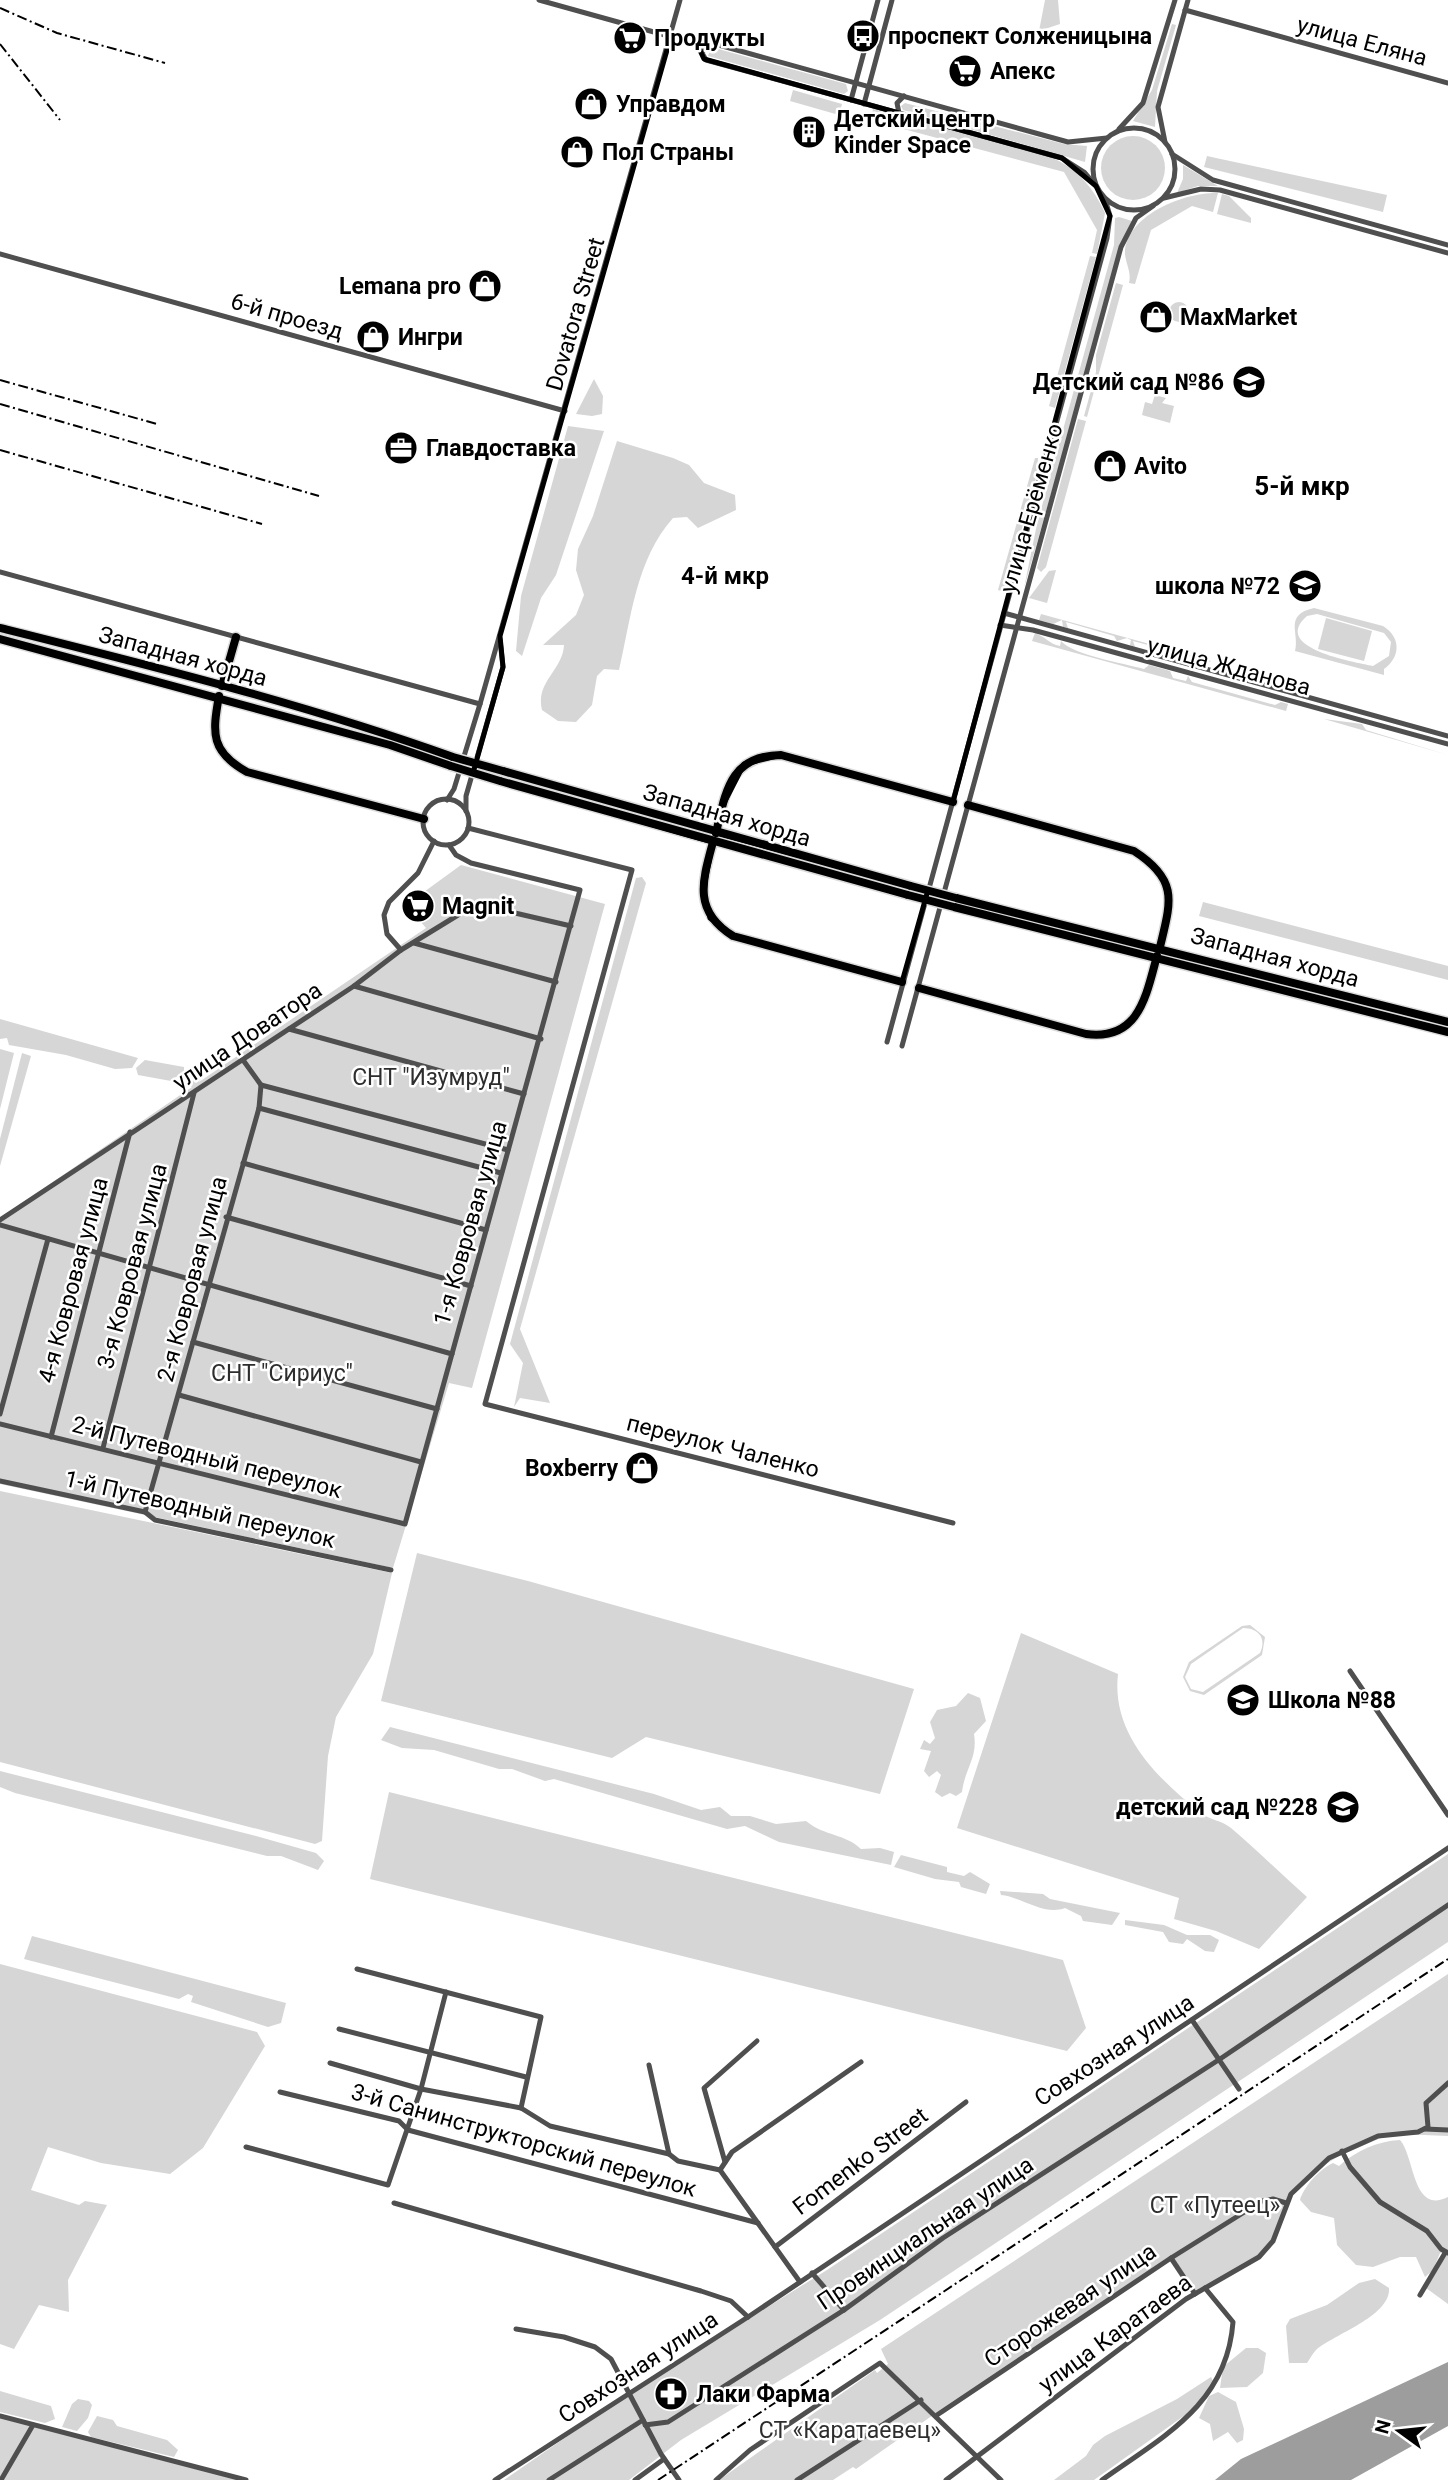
<svg xmlns="http://www.w3.org/2000/svg" width="1448" height="2480" viewBox="0 0 1448 2480" font-family="Roboto,sans-serif">
<style>
.green{fill:#d6d6d6;fill-rule:evenodd}
.water{fill:#9d9d9d}
.lines{fill:none;stroke-linecap:round;stroke-linejoin:round}
.highway-casing{stroke:#dbdbdb;stroke-width:11}
.minor{stroke:#4f4f4f;stroke-width:5}
.highway{stroke:#000;stroke-width:8}
.rail{stroke:#000;stroke-width:2;stroke-dasharray:10 3.5 2 3.5;stroke-linecap:butt}
.highway-bridge-casing{stroke:#dbdbdb;stroke-width:11;stroke-linecap:butt}
.highway-bridge{stroke:#000;stroke-width:8}
.marked{fill:none;stroke:#000;stroke-width:5;stroke-linejoin:round}
.labels{text-anchor:middle;stroke-width:5;stroke-linejoin:round;paint-order:stroke}
.poi-label{font-size:23px;font-weight:bold;fill:#000;stroke:#fff;text-anchor:start}
.street-label{font-size:23px;fill:#000;stroke:#fff}
.park-label{font-size:23px;fill:#2d2d2d;stroke:#fff}
.neighbourhood-label{font-size:24px;font-weight:bold;fill:#000;stroke:#fff}
.quarter-label{font-size:26px;font-weight:bold;fill:#000;stroke:#fff}
</style>
<rect width="100%" height="100%" fill="#fff"/>
<!-- green -->
<g class="green">
<path d="M1045,0H1058L1060,24L1039,31Z"/>
<path d="M1172,24L1176,25L1157,91L1155,127L1133,121L1152,90Z"/>
<path d="M711,47L846,84L848,91L844,94L708,56Z"/>
<path d="M793,90L842,104L839,115L790,101Z"/>
<path d="M905,103L1064,144L1087,146L1085,162L903,110L901,106Z"/>
<path d="M873,109L1053,158C1077,169 1094,188 1105,213L1097,254L1092,253L1097,230L1064,172L870,120Z"/>
<circle cx="1133" cy="168" r="32"/>
<path d="M1207,156L1216,158L1387,195L1383,212L1204,167Z"/>
<path d="M1183,165L1218,186H1198L1177,193L1183,179Z"/>
<path d="M1218,193L1213,212L1192,206L1151,230L1135,284L1129,283C1132,271 1124,261 1125,250C1130,213 1186,192 1218,193Z"/>
<path d="M1222,194L1229,196L1251,218V223L1217,214Z"/>
<path d="M1119,217L1132,221L1126,233L1024,588L1037,524L1114,245L1115,218Z"/>
<path d="M1090,256L1096,257L1055,408L1049,406Z"/>
<path d="M1116,283L1123,285L1087,417L1084,416L1096,372V355Z"/>
<circle cx="1179" cy="312" r="10"/>
<path d="M594,379L603,396L602,414L592,416L576,414Z"/>
<path d="M1155,395L1166,398L1162,403L1174,406L1170,423L1142,415L1145,402L1152,404Z"/>
<path d="M1078,419L1086,421L1046,567L1041,572L1037,568Z"/>
<path d="M568,426L604,431L556,575L541,598L522,656L516,651L521,596Z"/>
<path d="M617,441L673,458L689,465L704,483L735,495L736,510L698,528L687,517L673,518C636,559 631,619 619,670L604,669L597,676L592,705L576,722L558,721L542,710C535,682 563,670 564,645H543L576,615L584,595L576,570L578,549L593,516Z"/>
<path d="M1035,458H1038L1037,475L1004,592L998,590Z"/>
<path d="M1056,570L1047,603L1029,598L1049,571Z"/>
<path d="M1314,608L1383,626C1401,637 1401,657 1384,669V675L1295,651C1300,633 1283,615 1314,608ZM1317,614L1384,633L1391,642L1389,656L1373,666C1354,662 1270,648 1307,616Z"/>
<path d="M1041,614L1211,661L1204,665L1200,659L1133,641L1135,647L1130,645L1131,640L1127,638L1117,641L1114,636L1066,622L1068,628L1063,627L1062,620L1053,624L1039,620Z"/>
<path d="M1326,618L1372,631L1364,661L1318,649Z"/>
<path d="M1035,633C1046,637 1049,644 1060,646L1061,641C1073,655 1123,663 1144,669L1149,665L1170,671L1173,678L1186,681L1188,676L1192,682L1275,705L1281,702L1288,704L1286,711L1032,641Z"/>
<path d="M1324,719L1362,724L1366,730L1448,755Z"/>
<path d="M461,865L605,904L472,1388L449,1383L393,1568L0,1484V1218L192,1087L186,1084V1078L195,1074L202,1078L199,1082L426,928L406,905Z"/>
<path d="M642,877L646,883L520,1329L550,1403L520,1398L514,1407L523,1363L510,1344L636,878Z"/>
<path d="M1203,902L1448,966V980L1199,916Z"/>
<path d="M0,1019L138,1058L132,1068L115,1069L66,1055L9,1045L7,1038L0,1039Z"/>
<path d="M0,1049L14,1053L0,1109Z"/>
<path d="M22,1053L31,1056L0,1166V1139Z"/>
<path d="M145,1060L184,1067V1071L171,1081L138,1075L136,1068Z"/>
<path d="M0,1491L392,1573L373,1654L336,1717L328,1756L322,1841L315,1844L0,1762Z"/>
<path d="M417,1553L528,1581L914,1689L880,1794L646,1737L612,1758L381,1701Z"/>
<path d="M1250,1625L1265,1637L1262,1655L1204,1695L1190,1691L1183,1677L1189,1662L1242,1626ZM1243,1628C1259,1628 1267,1639 1260,1653L1203,1692L1191,1689L1185,1677L1191,1664Z"/>
<path d="M1021,1633L1118,1674C1111,1734 1158,1779 1202,1814C1211,1820 1223,1821 1231,1828C1257,1850 1281,1874 1307,1897L1259,1949L1216,1931L1174,1919L1179,1898L957,1828Z"/>
<path d="M968,1693L980,1698L986,1721L974,1734C978,1758 965,1768 962,1792L956,1796L950,1793L942,1797L935,1792L941,1775L937,1771L929,1777L924,1771L931,1751L920,1749L924,1740L930,1744L935,1738L930,1722L937,1710L956,1706Z"/>
<path d="M390,1727L654,1794L701,1810L720,1807L731,1816H750L776,1824L806,1821C826,1837 844,1833 861,1849L880,1848L894,1852L891,1865L779,1842L745,1826L727,1829L554,1779L545,1781L512,1769H499L434,1750L402,1748L381,1740Z"/>
<path d="M0,1771L256,1836L316,1853L324,1861L318,1870L281,1856H267L15,1793L0,1787Z"/>
<path d="M389,1792L1063,1960L1086,2028L1067,2051L370,1879Z"/>
<path d="M1448,1854V1942L880,2320L681,2440L629,2480H504L634,2390L827,2270Z"/>
<path d="M901,1855L947,1867V1872L964,1876L970,1872L990,1884L986,1894L961,1887L959,1882L935,1879L894,1867Z"/>
<path d="M1000,1891L1043,1894L1050,1899L1120,1913L1112,1925L1083,1921L1081,1916L1065,1908C1044,1916 1022,1897 1001,1895Z"/>
<path d="M1125,1920L1164,1925L1187,1935H1210L1219,1940L1214,1952L1205,1951L1187,1939L1183,1944L1169,1942L1163,1932L1125,1925Z"/>
<path d="M32,1936L286,2003L281,2023L268,2027L191,2002L193,1996L188,1994L179,1999L24,1959Z"/>
<path d="M0,1964L257,2032L265,2046L203,2148L170,2174L101,2163L48,2147L31,2190L79,2205L85,2201L107,2205L68,2280L69,2312L39,2305L14,2349L0,2344Z"/>
<path d="M1448,1974V2136L1400,2134L1383,2137L1339,2156L1308,2175L1290,2195L1268,2249L1196,2295L1170,2258L943,2414L936,2413L856,2469L853,2467L833,2480H719L875,2370L877,2373L888,2364L881,2349Z"/>
<path d="M1400,2140C1415,2157 1412,2215 1448,2197V2250L1440,2253L1433,2270L1425,2277L1416,2257H1400L1373,2267L1356,2265L1337,2245L1334,2218L1311,2212L1300,2200C1304,2186 1320,2169 1333,2163L1339,2166C1356,2151 1377,2141 1400,2140Z"/>
<path d="M1448,2253V2304L1426,2288Z"/>
<path d="M1375,2279L1389,2288C1391,2316 1334,2334 1316,2350C1312,2354 1310,2359 1307,2363H1289L1286,2326L1290,2319L1327,2305L1359,2283Z"/>
<path d="M1246,2348H1258L1266,2353L1263,2373L1247,2387L1220,2388L1223,2367Z"/>
<path d="M1211,2377L1214,2383L1192,2410L1094,2480H1054L1086,2456L1093,2445L1105,2436L1177,2399Z"/>
<path d="M0,2391L51,2406L55,2419L45,2423L0,2412Z"/>
<path d="M1218,2392L1236,2402L1244,2429L1243,2440L1237,2443L1228,2432L1213,2441L1210,2424L1199,2418L1209,2396Z"/>
<path d="M78,2399L89,2401L92,2405L88,2418L77,2431L62,2427L72,2404Z"/>
<path d="M97,2416L113,2420L117,2426L167,2440L178,2450L174,2457L91,2437L88,2432Z"/>
<path d="M0,2417L247,2480H0Z"/>
</g>
<!-- water -->
<path class="water" d="M1448,2362V2426L1351,2480H1215L1241,2459Z"/>
<g class="lines">
<defs>
<g id="highway">
<path d="M0,628C152,666 305,704 453,757"/>
<path d="M0,639L390,745L451,766"/>
<path d="M222,686L236,637"/>
<path d="M219,696C212,734 211,752 247,772L424,819"/>
<path d="M503,771L911,886"/>
<path d="M500,781L908,895"/>
<path d="M968,805L1134,851C1179,880 1171,901 1160,947"/>
<path d="M716,833C726,790 730,756 781,755L953,802"/>
<path d="M713,842C702,882 693,911 733,936L902,982"/>
<path d="M956,898L1448,1022"/>
<path d="M954,907L1448,1032"/>
<path d="M919,988L1086,1034C1139,1041 1146,996 1157,956"/>
</g>
</defs>
<!-- highway casing -->
<use href="#highway" class="highway-casing"/>
<!-- minor -->
<g class="minor">
<path d="M539,0L697,44L708,42L1068,142L1107,138"/>
<path d="M1185,10L1448,83"/>
<path d="M708,42L702,53L706,60L1062,158L1084,172L1096,186"/>
<path d="M851,100L878,0"/>
<path d="M864,104L892,0"/>
<path d="M899,113L897,103L904,96"/>
<circle cx="1134" cy="169" r="41"/>
<path d="M1119,129L1143,103L1175,0"/>
<path d="M1165,142L1158,107L1188,0"/>
<path d="M1172,154L1213,180L1448,245"/>
<path d="M1164,198L1201,189L1220,190L1448,253"/>
<path d="M0,254L565,411"/>
<path d="M0,572L480,704"/>
<path d="M1004,613L1448,736"/>
<path d="M1000,625L1033,630L1448,744"/>
<circle cx="446" cy="822" r="23"/>
<path d="M447,800L454,789L480,704L680,0"/>
<path d="M466,811V796L503,667L500,640"/>
<path d="M468,828L632,870L485,1404L953,1523"/>
<path d="M414,943L556,982"/>
<path d="M401,950L387,934L384,915L389,902L418,873L434,841"/>
<path d="M354,986L541,1039"/>
<path d="M289,1029L524,1094"/>
<path d="M887,1042L1107,238L1110,216L1105,199"/>
<path d="M902,1046L1121,247L1136,218L1153,206"/>
<path d="M261,1085L508,1150"/>
<path d="M259,1108L501,1173"/>
<path d="M243,1163L486,1230"/>
<path d="M226,1217L471,1286"/>
<path d="M0,1220L354,986L401,950L476,904L571,926"/>
<path d="M0,1225L452,1354"/>
<path d="M193,1342L437,1409"/>
<path d="M179,1395L421,1462"/>
<path d="M0,1414L48,1239"/>
<path d="M0,1424L405,1524L580,890L471,863L456,855L449,845"/>
<path d="M51,1437L130,1132"/>
<path d="M103,1448L194,1093"/>
<path d="M0,1481L145,1512L155,1520L391,1570"/>
<path d="M145,1512L259,1108L261,1085L243,1060"/>
<path d="M1350,1671L1448,1815"/>
<path d="M357,1969L541,2017L521,2108"/>
<path d="M1192,2020L1239,2089"/>
<path d="M339,2029L526,2077"/>
<path d="M330,2063L421,2089L521,2108L550,2126L669,2154"/>
<path d="M649,2065L669,2154L678,2161L720,2170"/>
<path d="M280,2092L399,2121L408,2130L758,2223"/>
<path d="M1425,2129L1448,2130"/>
<path d="M246,2147L388,2185L421,2089L446,1992"/>
<path d="M1342,2151L1350,2167L1380,2202L1427,2231L1441,2249L1448,2253"/>
<path d="M725,2162L704,2088L757,2041"/>
<path d="M720,2170L732,2152L861,2062"/>
<path d="M720,2170L800,2282"/>
<path d="M394,2203L701,2291L731,2301L748,2317"/>
<path d="M775,2247L966,2102"/>
<path d="M1171,2258L1195,2294"/>
<path d="M812,2273L844,2310"/>
<path d="M1420,2295L1445,2253"/>
<path d="M516,2329L564,2337L595,2347L611,2359L661,2454L679,2480"/>
<path d="M937,2415L1171,2258L1262,2201L1273,2199L1286,2203"/>
<path d="M0,2416L246,2480"/>
<path d="M645,2425L668,2422L844,2310L943,2238L1220,2059L1448,1905"/>
<path d="M1,2480L33,2425"/>
<path d="M495,2480L748,2317L1448,1848"/>
<path d="M549,2480L643,2420"/>
<path d="M635,2480L664,2459"/>
<path d="M716,2480L750,2450L880,2363L1001,2480"/>
<path d="M797,2480L921,2400"/>
<path d="M946,2480L1186,2299L1259,2257L1273,2241L1291,2194L1329,2158L1378,2136L1418,2132L1428,2127L1426,2103L1448,2083"/>
<path d="M1102,2480C1162,2437 1227,2405 1233,2322L1205,2288"/>
</g>
<!-- highway -->
<use href="#highway" class="highway"/>
<!-- rail -->
<g class="rail">
<path d="M0,8L57,33L165,63"/>
<path d="M0,44L60,120"/>
<path d="M0,380L157,424"/>
<path d="M0,404L319,496"/>
<path d="M0,450L262,524"/>
<path d="M658,2480L1448,1959"/>
</g>
<defs>
<g id="highway-bridge">
<path d="M453,757L503,771"/>
<path d="M451,766L500,781"/>
<path d="M911,886L956,898"/>
<path d="M908,895L954,907"/>
</g>
</defs>
<!-- highway-bridge casing -->
<use href="#highway-bridge" class="highway-bridge-casing"/>
<!-- highway-bridge -->
<use href="#highway-bridge" class="highway-bridge"/>
</g>
<!-- marked area -->
<path class="marked" d="M671,36L697,44L704,59L1062,158L1096,186L1110,216L953,802L781,755L744,764L722,807L716,833L928,890L902,982L733,936L710,918L703,891L713,842L473,773L503,667L500,636Z"/>
<!-- icons -->
<defs>
<symbol id="bus-disc" viewBox="-11 -11 22 22"><circle r="9.5" fill="#000" stroke="#fff"/><path d="M-5-6H5V4H4V6H2V4H-2V6H-4V4H-5ZM-3.5-4V0h7V-4ZM-3.5 1.2v1.5H-2V1.2ZM2 1.2v1.5H3.5V1.2Z" fill="#fff"/></symbol>
<symbol id="supermarket-disc" viewBox="-11 -11 22 22"><circle r="9.5" fill="#000" stroke="#fff"/><path d="M-6-5.5h2.5l.6 2H6L4.5 2H-2.5L-4.4-4H-6ZM-1.5 3.2a1.3 1.3 0 1 0 .1 0ZM3 3.2a1.3 1.3 0 1 0 .1 0Z" fill="#fff"/></symbol>
<symbol id="shop-disc" viewBox="-11 -11 22 22"><circle r="9.5" fill="#000" stroke="#fff"/><path d="M-5-2.5h2.3a2.7 3.5 0 0 1 5.4 0H5L5.5 6h-11ZM-1.5-2.5h3a1.5 2.3 0 0 0-3 0Z" fill="#fff"/></symbol>
<symbol id="building-disc" viewBox="-11 -11 22 22"><circle r="9.5" fill="#000" stroke="#fff"/><path d="M-4-6H4V6H1V3H-1V6H-4ZM-2.5-4.3h1.7v1.8h-1.7ZM.8-4.3h1.7v1.8H.8ZM-2.5-1h1.7V.8h-1.7ZM.8-1h1.7V.8H.8Z" fill="#fff"/></symbol>
<symbol id="school-disc" viewBox="-11 -11 22 22"><circle r="9.5" fill="#000" stroke="#fff"/><path d="M0-5L7-2L0 1L-7-2ZM-4 1L0 2.5L4 1V4Q0 6-4 4Z" fill="#fff"/></symbol>
<symbol id="office-disc" viewBox="-11 -11 22 22"><circle r="9.5" fill="#000" stroke="#fff"/><path d="M-6-3h4V-5.5h4V-3h4V5H-6ZM-1-4.5V-3h2v-1.5ZM-6 0V1H6V0Z" fill="#fff"/></symbol>
<symbol id="pharmacy-disc" viewBox="-11 -11 22 22"><circle r="9.5" fill="#000" stroke="#fff"/><path d="M-2-6h4v4h4v4h-4v4h-4v-4h-4v-4h4Z" fill="#fff"/></symbol>
</defs>
<g fill-rule="evenodd">
<use href="#bus-disc" x="844" y="17" width="38" height="38"/>
<use href="#supermarket-disc" x="611" y="19" width="38" height="38"/>
<use href="#supermarket-disc" x="946" y="52" width="38" height="38"/>
<use href="#shop-disc" x="572" y="85" width="38" height="38"/>
<use href="#building-disc" x="790" y="113" width="38" height="38"/>
<use href="#shop-disc" x="558" y="133" width="38" height="38"/>
<use href="#shop-disc" x="466" y="267" width="38" height="38"/>
<use href="#shop-disc" x="1137" y="298" width="38" height="38"/>
<use href="#shop-disc" x="354" y="318" width="38" height="38"/>
<use href="#school-disc" x="1230" y="363" width="38" height="38"/>
<use href="#office-disc" x="382" y="429" width="38" height="38"/>
<use href="#shop-disc" x="1091" y="447" width="38" height="38"/>
<use href="#school-disc" x="1286" y="567" width="38" height="38"/>
<use href="#supermarket-disc" x="399" y="887" width="38" height="38"/>
<use href="#shop-disc" x="623" y="1449" width="38" height="38"/>
<use href="#school-disc" x="1224" y="1681" width="38" height="38"/>
<use href="#school-disc" x="1324" y="1788" width="38" height="38"/>
<use href="#pharmacy-disc" x="652" y="2375" width="38" height="38"/>
</g>
<g class="labels">
<!-- poi labels -->
<g class="poi-label">
<text x="888" y="44">проспект Солженицына</text>
<text x="654" y="46">Продукты</text>
<text x="990" y="79">Апекс</text>
<text x="616" y="112">Управдом</text>
<text x="834" y="127">Детский центр<tspan x="834" dy="26">Kinder Space</tspan></text>
<text x="602" y="160">Пол Страны</text>
<text x="461" y="294" text-anchor="end">Lemana pro</text>
<text x="1180" y="325">MaxMarket</text>
<text x="398" y="345">Ингри</text>
<text x="1224" y="390" text-anchor="end">Детский сад №86</text>
<text x="426" y="456">Главдоставка</text>
<text x="1134" y="474">Avito</text>
<text x="1280" y="594" text-anchor="end">школа №72</text>
<text x="442" y="914">Magnit</text>
<text x="618" y="1476" text-anchor="end">Boxberry</text>
<text x="1268" y="1708">Школа №88</text>
<text x="1318" y="1815" text-anchor="end">детский сад №228</text>
<text x="696" y="2402">Лаки Фарма</text>
</g>
<!-- street labels -->
<g class="street-label">
<text transform="translate(1362 41) rotate(15)" y="8">улица Еляна</text>
<text transform="translate(575 314) rotate(-74)" y="8">Dovatora Street</text>
<text transform="translate(287 316) rotate(16)" y="8">6-й проезд</text>
<text transform="translate(1031 508) rotate(-74)" y="8">улица Ерёменко</text>
<text transform="translate(183 656) rotate(15)" y="8">Западная хорда</text>
<text transform="translate(1229 666) rotate(15)" y="8">улица Жданова</text>
<text transform="translate(727 815) rotate(16)" y="8">Западная хорда</text>
<text transform="translate(1275 957) rotate(15)" y="8">Западная хорда</text>
<text transform="translate(247 1036) rotate(-34)" y="8">улица Доватора</text>
<text transform="translate(470 1223) rotate(-74)" y="8">1-я Ковровая улица</text>
<text transform="translate(132 1266) rotate(-75)" y="8">3-я Ковровая улица</text>
<text transform="translate(192 1279) rotate(-75)" y="8">2-я Ковровая улица</text>
<text transform="translate(73 1280) rotate(-75)" y="8">4-я Ковровая улица</text>
<text transform="translate(723 1446) rotate(14)" y="8">переулок Чаленко</text>
<text transform="translate(207 1457) rotate(14)" y="8">2-й Путеводный переулок</text>
<text transform="translate(200 1509) rotate(13)" y="8">1-й Путеводный переулок</text>
<text transform="translate(1114 2050) rotate(-33)" y="8">Совхозная улица</text>
<text transform="translate(524 2140) rotate(16)" y="8">3-й Санинструкторский переулок</text>
<text transform="translate(860 2161) rotate(-37)" y="8">Fomenko Street</text>
<text transform="translate(925 2233) rotate(-34)" y="8">Провинциальная улица</text>
<text transform="translate(1070 2305) rotate(-34)" y="8">Сторожевая улица</text>
<text transform="translate(1115 2333) rotate(-36)" y="8">улица Каратаева</text>
<text transform="translate(638 2367) rotate(-33)" y="8">Совхозная улица</text>
</g>
<!-- park labels -->
<g class="park-label">
<text x="431" y="1085">СНТ "Изумруд"</text>
<text x="282" y="1381">СНТ "Сириус"</text>
<text x="1215" y="2213">СТ «Путеец»</text>
<text x="850" y="2438">СТ «Каратаевец»</text>
</g>
<!-- neighbourhood labels -->
<g class="neighbourhood-label">
<text x="725" y="584">4-й мкр</text>
</g>
<!-- quarter labels -->
<g class="quarter-label">
<text x="1302" y="495">5-й мкр</text>
</g>
</g>
<!-- north arrow -->
<g transform="translate(1399 2431) rotate(285)" stroke="#ffffff" stroke-width="5" paint-order="stroke">
<path d="M0-5L12 26L0 18L-12 26Z" fill="#000000"/>
<text y="-10" font-size="19" font-weight="bold" text-anchor="middle" fill="#000000">N</text>
</g>
</svg>
